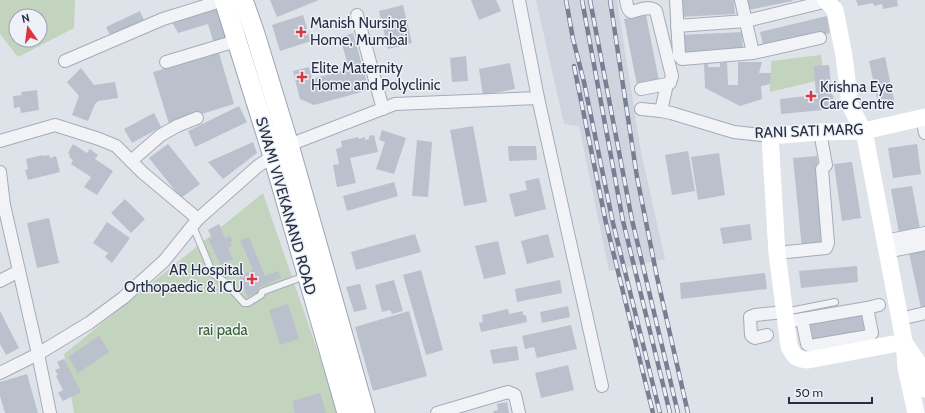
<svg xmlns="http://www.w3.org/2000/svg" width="925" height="413" viewBox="0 0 925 413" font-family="Cabin,sans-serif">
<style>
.built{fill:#d0d4df}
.green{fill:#c2d4be;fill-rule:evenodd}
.building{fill:#bbc0cd}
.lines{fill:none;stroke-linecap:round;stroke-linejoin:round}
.lane-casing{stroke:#a6acb7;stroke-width:8}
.street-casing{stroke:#a6acb7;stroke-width:14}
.primary-casing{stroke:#9ca4b6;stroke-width:21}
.lane{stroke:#f1f3f7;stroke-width:6}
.street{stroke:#f1f3f7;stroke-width:12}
.secondary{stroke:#fff;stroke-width:17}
.primary{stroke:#fff;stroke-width:19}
.rail-casing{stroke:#767f94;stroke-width:4.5}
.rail{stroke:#eef1f7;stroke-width:3;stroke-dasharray:9;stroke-linecap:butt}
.poi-dot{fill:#dc3541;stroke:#eef1f7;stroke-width:1.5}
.labels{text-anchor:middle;stroke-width:3;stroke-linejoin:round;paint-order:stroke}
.poi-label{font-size:15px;fill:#252e42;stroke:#eef1f7;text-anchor:start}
.street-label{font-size:15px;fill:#252e42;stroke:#eef1f7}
.park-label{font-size:15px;fill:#365f31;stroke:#eef1f7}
</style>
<rect width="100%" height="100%" fill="#dee2e9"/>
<!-- built -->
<path class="built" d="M536,0H617L641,152L665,259L609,271L579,126L564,124Z"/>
<!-- green -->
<g class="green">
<path d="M0,0H75L74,28L18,57L0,34ZM16,16H40V40H16Z"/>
<path d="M821,55L824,79L770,92C769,81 772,71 771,61Z"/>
<path d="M263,193L339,413H74L64,354Z"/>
</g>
<!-- building -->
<g class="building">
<path d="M270,0H319L277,17Z"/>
<path d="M471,0H496L501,11L479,20Z"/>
<path d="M678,0H734L735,14L679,17Z"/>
<path d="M745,0H792L793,1L748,10Z"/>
<path d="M856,0H897L898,6L883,9L882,4L874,6L873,3L858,6Z"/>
<path d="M221,5L232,38L214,44L208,24L178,33L172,22Z"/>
<path d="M403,5L412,43L388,49L379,11Z"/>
<path d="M140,11L144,20L111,37L106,27Z"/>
<path d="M303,15L311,41L280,51L272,25Z"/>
<path d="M646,15L659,81L637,85L624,19Z"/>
<path d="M827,16L830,33L764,48L760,32Z"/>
<path d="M742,32L743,51L682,54L681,35Z"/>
<path d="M353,33L369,90L314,105L300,99L293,71L309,67L312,79L349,69L340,37Z"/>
<path d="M219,53L234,104L169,124L153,72Z"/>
<path d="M466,56L468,81L452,82L450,58Z"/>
<path d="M885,57L895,105L879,108L869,61Z"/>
<path d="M727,62L728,85H738V62H762L759,73H771L770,84L761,86L762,99L740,106L705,88L704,63H708V67H720V63Z"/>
<path d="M510,63L515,89L483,95L479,69Z"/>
<path d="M829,65L832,95H833L834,109L781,114L780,99L816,95L814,66Z"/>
<path d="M81,68L94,85L115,82L118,98L98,101L95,104L88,121L72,115L79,96L67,82Z"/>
<path d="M37,90L39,110L21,113L20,107L14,108L13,96L22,95L21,92Z"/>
<path d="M239,106L247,122L195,147L188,131Z"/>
<path d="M154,113L161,127L132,143L124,129Z"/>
<path d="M473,126L487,202L464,206L450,130Z"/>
<path d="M382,130L406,138L394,174L376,169L385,142L379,140Z"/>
<path d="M374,135L378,152L350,158L356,183L337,187L333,165L339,164L336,149L342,147L341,141L358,137L359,139L365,137V140L369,139V136Z"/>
<path d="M417,140L432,142L428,197L412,196Z"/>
<path d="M253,142L257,153L223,179L208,162Z"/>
<path d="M73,144L87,153L90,149L98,155L95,159L113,171L97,195L84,187L91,177L71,164L73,160L69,157L70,155L68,153Z"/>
<path d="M168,144L200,184L181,198L149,158Z"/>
<path d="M917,144L921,174L893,178L888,148Z"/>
<path d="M508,146H536L537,160L509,161Z"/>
<path d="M688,151L695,191L672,195L665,155Z"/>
<path d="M719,153L725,195L698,200L691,157Z"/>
<path d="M43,155V156L49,155L50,158L56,156L60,172L28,180L25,170L28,169L26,159Z"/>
<path d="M817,156L826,246L802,249L793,158Z"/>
<path d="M852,162L861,218L842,221L834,164Z"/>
<path d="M539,178L546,209L515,217L509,194L527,190L525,181Z"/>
<path d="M394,182L398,196L347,211L343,196Z"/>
<path d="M912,186L920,229L899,233L891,189Z"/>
<path d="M125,199L145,219L131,233L111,213Z"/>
<path d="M49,218L59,263L37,268L27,223Z"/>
<path d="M107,222L130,238L112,263L105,257L108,253L93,243Z"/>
<path d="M219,224L225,238L230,236L233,241L230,242L232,246L228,248L233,259L221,265L208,239L212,238L208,230Z"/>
<path d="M750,224L752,240L723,244L720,228Z"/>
<path d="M415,234L421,252L356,270L351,252Z"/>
<path d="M548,234L554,257L527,264L521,241Z"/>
<path d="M249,237L265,276L278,271L281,278L258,288L260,292L248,297L239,276L253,270L240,240Z"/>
<path d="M498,241L506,274L484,279L475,246Z"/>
<path d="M925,249V308H921L909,253Z"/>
<path d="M857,266L858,282L801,288L799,271Z"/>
<path d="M421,270L443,350L426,355L403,275Z"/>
<path d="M765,273L767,289L681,299L680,283Z"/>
<path d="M394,280L403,311L392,314L390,310L382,312L375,285Z"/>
<path d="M560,280L562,293L517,302L515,289Z"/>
<path d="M360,284L367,309L354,312L346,287Z"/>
<path d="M288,304L299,339L280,345L269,310Z"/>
<path d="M568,306L570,317L542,323L540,312Z"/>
<path d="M508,309L509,314L523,311V315H526L527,322L481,332L479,323L483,322L482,315Z"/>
<path d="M861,310L865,333L814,344L809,320Z"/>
<path d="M0,311L19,348L6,355L0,344Z"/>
<path d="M409,311L427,376L373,391L355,327Z"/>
<path d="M571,325L577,349L537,358L534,347L525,349L522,336Z"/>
<path d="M99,336L109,352L78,373L68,357Z"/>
<path d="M517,346L519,360L493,364L490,350Z"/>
<path d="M64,359L81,392L63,401L58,393L63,390L56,376L58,375L55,370L60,368L57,362Z"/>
<path d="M568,365L574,390L541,398L535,373Z"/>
<path d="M27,374L38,413H5L0,396V382Z"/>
<path d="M320,393L326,413H295L292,401Z"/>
<path d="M507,402L509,413H494L493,411L498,410L497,404Z"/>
</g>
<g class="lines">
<defs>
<g id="lane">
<path d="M193,226L208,262L210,267V270L212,273L225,282L244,303H248L261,295L262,292L264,291L305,276"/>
<path d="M785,312L835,302"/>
</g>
<g id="street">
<path d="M626,0C627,4 627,10 631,12C639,10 650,5 656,11L672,76L670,83L667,84L641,89"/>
<path d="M676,0L679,55L680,57L682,59L753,53L820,38"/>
<path d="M741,0L753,53"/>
<path d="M357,15L383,109"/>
<path d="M677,26L746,21L832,0"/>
<path d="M65,61L163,19L224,0"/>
<path d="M166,62L236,41"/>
<path d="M667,84L661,111L671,113L734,132L770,136"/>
<path d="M538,98L602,386"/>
<path d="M641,109L661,111"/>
<path d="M922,117L925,133"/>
<path d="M0,141L55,125L99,139L116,146L143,173L198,219"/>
<path d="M131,161L161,135L177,126L197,118"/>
<path d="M0,172L4,205L38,354L50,413"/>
<path d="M885,241L925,233"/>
<path d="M887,252L925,244"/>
<path d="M777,253L826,248L828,243L822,169L826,165L820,132"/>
<path d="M0,281L19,271"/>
<path d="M867,308L879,305"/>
<path d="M900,319L925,313"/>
<path d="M786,322L867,308L872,333L869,336L810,346L807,344L802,319"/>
<path d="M767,335L755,338L753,337L751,335L750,317L755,315L785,312"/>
<path d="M0,373L38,354L89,323L123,298L164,261L198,219L258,166L289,145L395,104L538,98L519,0"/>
<path d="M437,413L508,392L515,395L519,413"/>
</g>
<g id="primary">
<path d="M224,0L273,156L347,413"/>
<path d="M243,0L255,34L289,145L365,413"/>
</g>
</defs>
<!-- lane casing -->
<use href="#lane" class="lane-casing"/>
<!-- street casing -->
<use href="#street" class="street-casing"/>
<!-- primary casing -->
<use href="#primary" class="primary-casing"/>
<!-- lane -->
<use href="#lane" class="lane"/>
<!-- street -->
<use href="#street" class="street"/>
<!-- secondary -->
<g class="secondary">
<path d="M826,0L835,10L844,56L850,105L858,121L864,131L900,319L904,342L906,368L916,413"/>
<path d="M904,342L808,360C796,359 794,357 789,346L777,253L770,136L820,132L864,131L925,117"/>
<path d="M904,342L919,364L925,389"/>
</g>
<!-- primary -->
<use href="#primary" class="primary"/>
<defs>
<g id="rail">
<path d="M566,0L573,39L584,82L613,223L660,413"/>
<path d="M582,0L623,221L670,413"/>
<path d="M590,0L632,220L678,413"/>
<path d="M610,0L637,177L657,277L688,413"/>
<path d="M574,66L606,223L653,413"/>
</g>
</defs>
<!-- rail casing -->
<use href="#rail" class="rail-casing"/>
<!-- rail -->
<use href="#rail" class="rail"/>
</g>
<!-- markers -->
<g class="poi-dot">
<path d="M299 26h4v4h4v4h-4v4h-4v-4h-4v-4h4z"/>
<path d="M300 71h4v4h4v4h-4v4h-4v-4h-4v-4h4z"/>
<path d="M809 90h4v4h4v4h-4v4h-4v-4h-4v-4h4z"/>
<path d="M250 273h4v4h4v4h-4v4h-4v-4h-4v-4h4z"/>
</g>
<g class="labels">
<!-- poi labels -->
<g class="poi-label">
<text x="310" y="28">Manish Nursing<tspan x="310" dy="17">Home, Mumbai</tspan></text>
<text x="311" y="73">Elite Maternity<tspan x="311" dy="17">Home and Polyclinic</tspan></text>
<text x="820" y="92">Krishna Eye<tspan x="820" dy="17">Care Centre</tspan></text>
<text x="243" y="275" text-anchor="end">AR Hospital<tspan x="243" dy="17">Orthopaedic &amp; ICU</tspan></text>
</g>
<!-- street labels -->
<g class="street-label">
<text transform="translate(809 131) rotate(-2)" y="5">RANI SATI MARG</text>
<text transform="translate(286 206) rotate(74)" y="5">SWAMI VIVEKANAND ROAD</text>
</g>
<!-- park labels -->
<g class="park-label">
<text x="223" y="335">rai pada</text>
</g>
</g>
<!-- north arrow -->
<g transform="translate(28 28) rotate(346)"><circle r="19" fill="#eef1f7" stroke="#9ea3af"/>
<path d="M0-3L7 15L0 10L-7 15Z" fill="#dc3541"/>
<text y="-6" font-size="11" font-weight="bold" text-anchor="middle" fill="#252e42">N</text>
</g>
<!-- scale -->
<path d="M789 397v6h83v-6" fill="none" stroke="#252e42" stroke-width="2"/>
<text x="795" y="397" font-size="12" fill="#252e42" stroke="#eef1f7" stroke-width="3" paint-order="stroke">50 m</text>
</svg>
